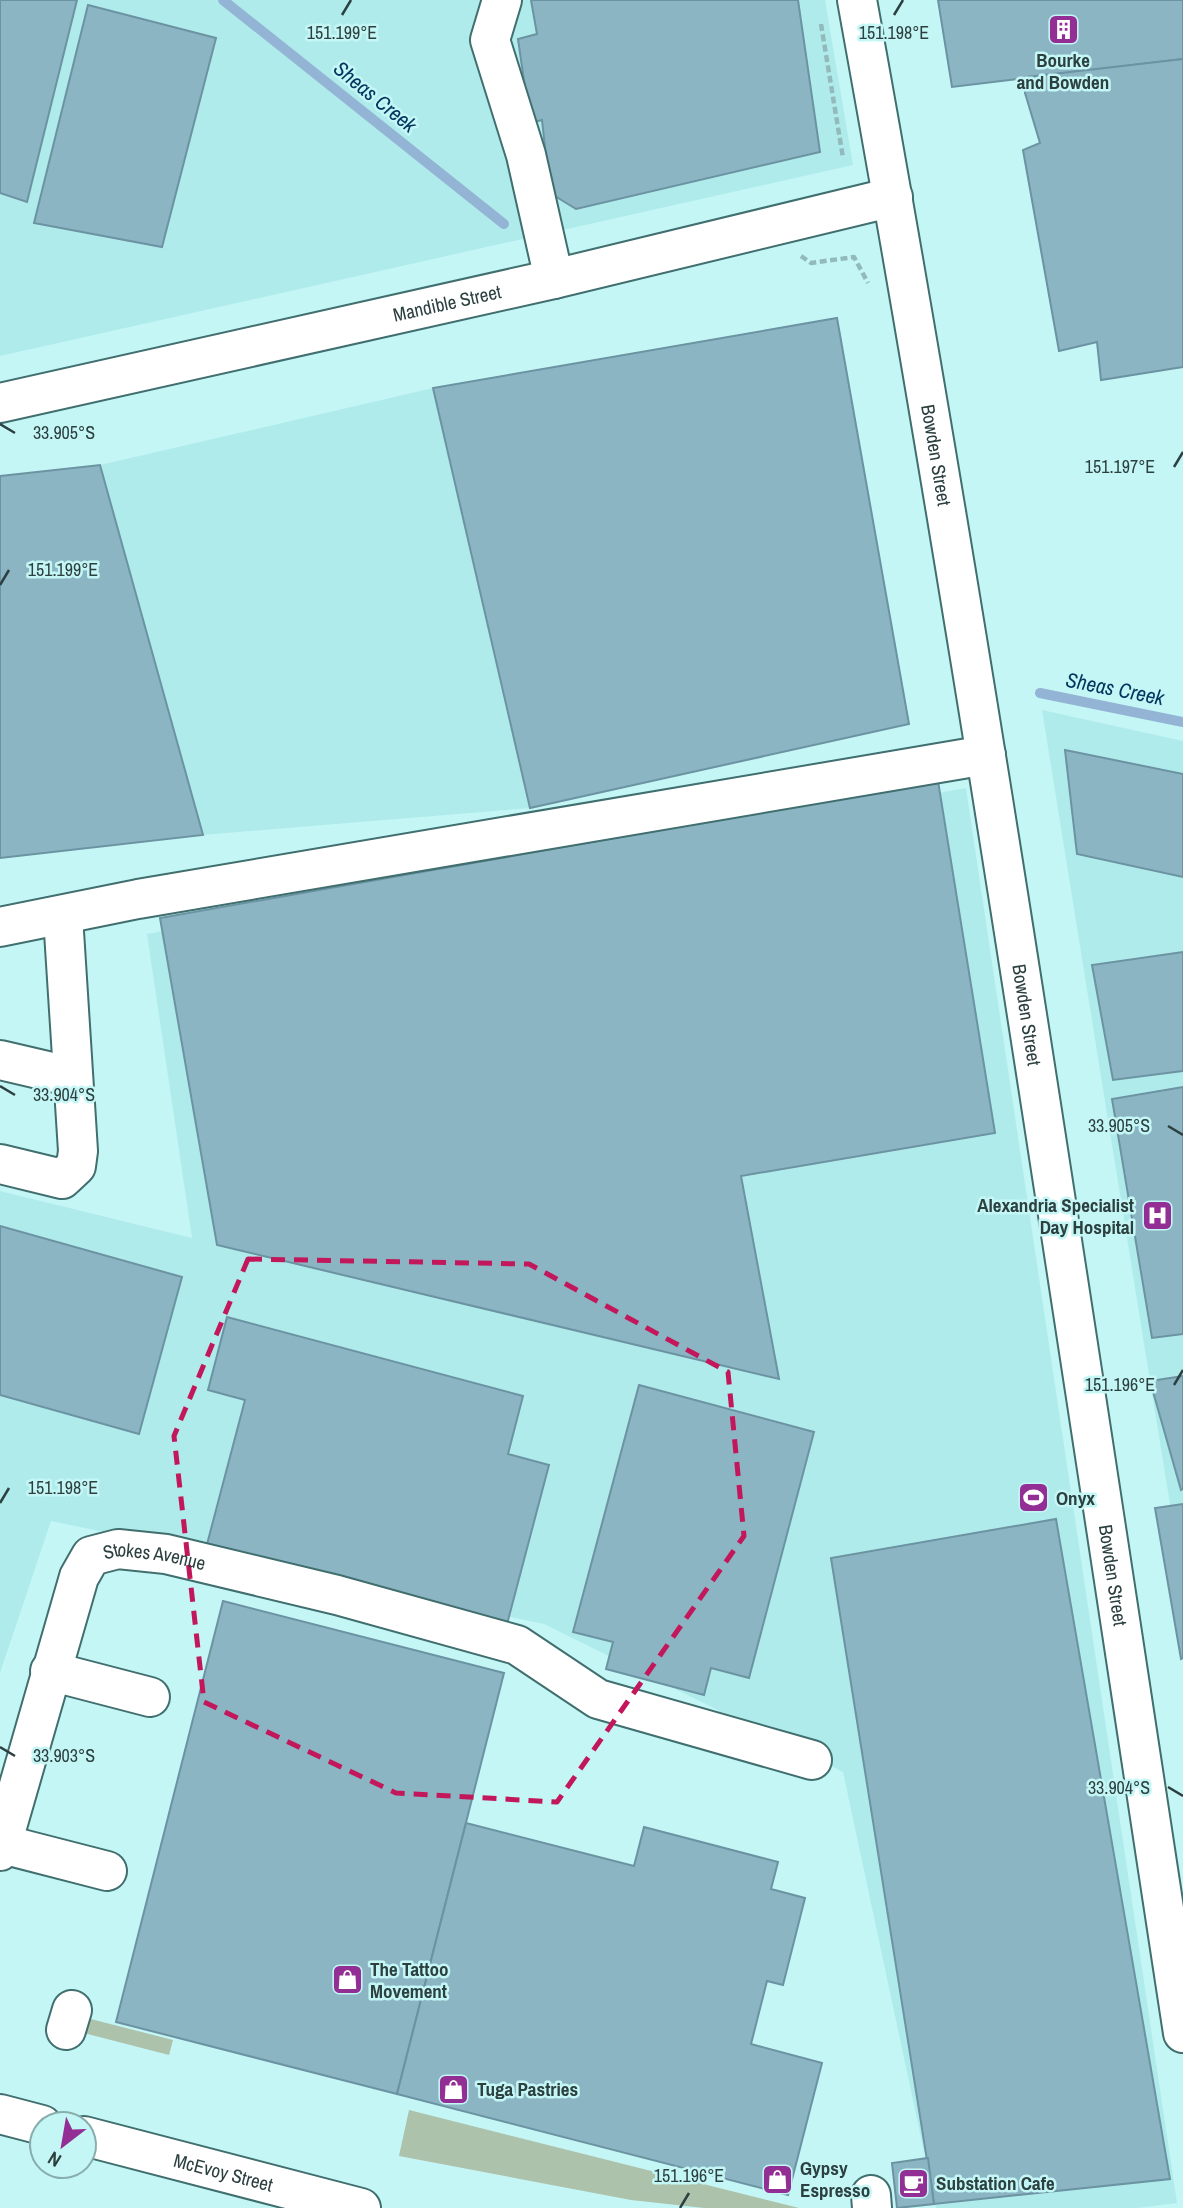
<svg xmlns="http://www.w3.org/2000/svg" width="1183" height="2208" viewBox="0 0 1183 2208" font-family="'Archivo Narrow',sans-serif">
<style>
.built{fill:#b0ebeb}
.green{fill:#acc2ab}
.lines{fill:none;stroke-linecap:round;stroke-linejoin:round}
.stream{stroke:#93b4d4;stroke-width:10}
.building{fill:#8cb5c4;stroke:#6b93a2;stroke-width:2}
.minor-casing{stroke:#416e6e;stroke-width:42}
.major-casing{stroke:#416e6e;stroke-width:42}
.path{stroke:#93baba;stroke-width:4.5;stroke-dasharray:7 3.5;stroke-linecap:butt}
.minor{stroke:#fff;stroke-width:38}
.major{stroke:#fff;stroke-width:38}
.marked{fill:none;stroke:#c2185b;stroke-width:5;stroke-dasharray:14 9;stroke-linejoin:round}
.ticks{fill:none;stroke:#2d4040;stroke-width:2.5}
.labels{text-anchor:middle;stroke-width:5;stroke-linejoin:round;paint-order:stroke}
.poi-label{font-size:19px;font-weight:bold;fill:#2d4040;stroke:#c5f6f6;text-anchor:start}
.street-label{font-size:19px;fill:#2d4040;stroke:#c5f6f6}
.water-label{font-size:21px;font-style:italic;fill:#00365f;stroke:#c5f6f6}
.ticks-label{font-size:18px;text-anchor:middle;fill:#2d4040;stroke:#c5f6f6;stroke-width:5;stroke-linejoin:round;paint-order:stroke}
</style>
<rect width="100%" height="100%" fill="#c5f6f6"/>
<!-- built -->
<g class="built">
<path d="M0,0H825L853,165L0,356Z"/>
<path d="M433,388L530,808L203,835L100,465Z"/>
<path d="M1042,710L1183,741V1584L1150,1381Z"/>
<path d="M966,788L1177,2203L1137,2208H936L843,1772L544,1624L51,1521L0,1673V1191L192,1238L147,934Z"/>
</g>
<!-- green -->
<g class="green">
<path d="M79,2016L173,2040L169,2055L76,2031Z"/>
<path d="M409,2110L799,2208H704L631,2200L399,2156Z"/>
</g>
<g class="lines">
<!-- stream -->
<g class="stream">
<path d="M223,0L504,224"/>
<path d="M1040,693L1183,722"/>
</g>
</g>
<!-- building -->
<g class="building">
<path d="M0,0H77L27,202L0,193Z"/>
<path d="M531,0H798L820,152L576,209L550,193L542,120L530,123L518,39L537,34Z"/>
<path d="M938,0H1183V59L952,87Z"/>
<path d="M88,5L216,38L162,247L34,223Z"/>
<path d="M1183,59V367L1101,380L1097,342L1059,351L1023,150L1040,143L1025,93L1027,77Z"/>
<path d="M837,318L909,724L530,808L433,388Z"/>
<path d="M100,465L203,835L0,858V476Z"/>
<path d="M1065,750L1183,774V877L1077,854Z"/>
<path d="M938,781L995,1133L741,1176L779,1379L217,1245L160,918Z"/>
<path d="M1183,952V1071L1113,1080L1092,965Z"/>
<path d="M1183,1087V1334L1152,1338L1112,1099Z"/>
<path d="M0,1226L182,1277L139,1434L0,1395Z"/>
<path d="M227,1317L523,1396L508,1454L549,1465L506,1628L206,1548L245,1400L208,1390Z"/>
<path d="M1183,1376V1489L1181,1490L1150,1381Z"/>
<path d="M639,1385L814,1432L749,1678L711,1668L704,1695L606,1669L613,1642L573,1632Z"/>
<path d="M1183,1504V1658L1181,1659L1155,1508Z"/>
<path d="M1056,1519L1170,2179L934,2204L831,1558Z"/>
<path d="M223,1601L504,1673L397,2094L116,2022Z"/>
<path d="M466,1823L634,1866L644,1827L778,1862L771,1889L805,1898L783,1985L767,1981L751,2044L822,2063L788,2195L397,2094Z"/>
<path d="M928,2158L934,2204L897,2208L892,2163Z"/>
</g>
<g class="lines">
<defs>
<g id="minor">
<path d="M502,0L490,40L526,155L554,279"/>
<path id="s1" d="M857,0C980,675 1079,1355 1183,2033"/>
<path id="s2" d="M0,403L554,279L893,197"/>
<path d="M0,927L138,899L986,755"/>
<path d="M0,1060L73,1077"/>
<path d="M0,1164L62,1179L76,1166L78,1151L63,916"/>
<path d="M50,1671L150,1697"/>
<path d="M2,1844L107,1871"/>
<path id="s3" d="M0,1851L79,1577L91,1556L118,1549L166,1554L337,1595L517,1645L598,1699L812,1760"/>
<path d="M66,2030L72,2010"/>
<path d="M871,2195L872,2208"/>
</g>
<g id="major">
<path d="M0,2114L42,2125"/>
<path id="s4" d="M84,2136L361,2208"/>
</g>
</defs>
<!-- minor casing -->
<use href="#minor" class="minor-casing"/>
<!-- major casing -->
<use href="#major" class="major-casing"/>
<!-- path -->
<g class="path">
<path d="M821,24L843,158"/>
<path d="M801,256L811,263L854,257L868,283"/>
</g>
<!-- minor -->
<use href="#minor" class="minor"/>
<!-- major -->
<use href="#major" class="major"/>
</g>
<!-- marked area -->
<path class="marked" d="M248,1259L529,1264L728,1372L744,1536L557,1802L396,1793L204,1702L174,1436Z"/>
<!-- ticks -->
<path class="ticks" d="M342,15L351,0M894,15L903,0M0,424L15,433M1174,467L1183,452M0,585L9,570M0,1086L15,1095M1168,1126L1183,1135M1174,1385L1183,1370M0,1503L9,1488M0,1747L15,1756M1168,1787L1183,1796M680,2208L689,2193"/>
<!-- icons -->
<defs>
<symbol id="building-square" viewBox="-11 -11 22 22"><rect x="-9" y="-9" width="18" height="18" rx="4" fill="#922e94" stroke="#c5f6f6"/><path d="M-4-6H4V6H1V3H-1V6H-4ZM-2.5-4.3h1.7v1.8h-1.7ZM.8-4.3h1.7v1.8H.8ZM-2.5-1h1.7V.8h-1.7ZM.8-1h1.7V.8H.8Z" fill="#fff"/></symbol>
<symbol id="hospital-square" viewBox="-11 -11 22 22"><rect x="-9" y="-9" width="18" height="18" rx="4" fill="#922e94" stroke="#c5f6f6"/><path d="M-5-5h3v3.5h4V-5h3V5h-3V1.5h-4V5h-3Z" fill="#fff"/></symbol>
<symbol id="stadium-square" viewBox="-11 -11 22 22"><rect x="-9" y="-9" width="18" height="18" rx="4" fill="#922e94" stroke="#c5f6f6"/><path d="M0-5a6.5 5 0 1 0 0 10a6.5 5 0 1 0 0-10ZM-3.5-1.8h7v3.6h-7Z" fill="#fff"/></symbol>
<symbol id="shop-square" viewBox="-11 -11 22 22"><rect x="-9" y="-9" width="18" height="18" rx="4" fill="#922e94" stroke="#c5f6f6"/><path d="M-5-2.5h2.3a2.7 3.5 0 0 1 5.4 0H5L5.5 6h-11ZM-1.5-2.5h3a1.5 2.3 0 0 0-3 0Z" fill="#fff"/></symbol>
<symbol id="cafe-square" viewBox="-11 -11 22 22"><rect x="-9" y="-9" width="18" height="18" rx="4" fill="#922e94" stroke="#c5f6f6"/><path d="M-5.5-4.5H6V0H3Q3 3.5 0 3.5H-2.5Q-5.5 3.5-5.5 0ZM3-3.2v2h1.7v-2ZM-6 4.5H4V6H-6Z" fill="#fff"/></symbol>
</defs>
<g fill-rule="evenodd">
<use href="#building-square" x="1046" y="12" width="35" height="35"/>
<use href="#hospital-square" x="1140" y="1198" width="35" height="35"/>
<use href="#stadium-square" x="1016" y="1480" width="35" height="35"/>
<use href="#shop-square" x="330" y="1962" width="35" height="35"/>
<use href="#shop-square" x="436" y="2072" width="35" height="35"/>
<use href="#shop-square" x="760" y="2162" width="35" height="35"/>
<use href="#cafe-square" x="896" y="2166" width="35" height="35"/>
</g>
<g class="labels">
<!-- poi labels -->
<g class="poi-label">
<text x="1063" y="67" text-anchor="middle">Bourke<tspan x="1063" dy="22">and Bowden</tspan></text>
<text x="1134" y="1212" text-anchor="end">Alexandria Specialist<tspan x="1134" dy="22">Day Hospital</tspan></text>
<text x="1056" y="1505">Onyx</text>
<text x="370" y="1976">The Tattoo<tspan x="370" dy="22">Movement</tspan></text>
<text x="477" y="2096">Tuga Pastries</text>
<text x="800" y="2175">Gypsy<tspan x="800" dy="22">Espresso</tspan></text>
<text x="936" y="2190">Substation Cafe</text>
</g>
<!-- street labels -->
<g class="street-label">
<text dy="7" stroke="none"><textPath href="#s2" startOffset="458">Mandible Street</textPath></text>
<text dy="7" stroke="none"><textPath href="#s1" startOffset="462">Bowden Street</textPath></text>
<text dy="7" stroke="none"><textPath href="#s1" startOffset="1029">Bowden Street</textPath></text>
<text dy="7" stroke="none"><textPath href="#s3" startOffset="374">Stokes Avenue</textPath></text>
<text dy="7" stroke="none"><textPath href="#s1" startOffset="1596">Bowden Street</textPath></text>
<text dy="7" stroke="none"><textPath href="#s4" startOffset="144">McEvoy Street</textPath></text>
</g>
<!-- water labels -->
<g class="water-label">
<text transform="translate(375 97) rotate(39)" y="7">Sheas Creek</text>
<text transform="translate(1115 689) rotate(11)" y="7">Sheas Creek</text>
</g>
</g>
<g class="ticks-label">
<text x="342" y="39">151.199°E</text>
<text x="894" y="39">151.198°E</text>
<text x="64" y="439">33.905°S</text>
<text x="1120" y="473">151.197°E</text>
<text x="63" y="576">151.199°E</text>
<text x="64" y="1101">33.904°S</text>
<text x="1119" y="1132">33.905°S</text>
<text x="1120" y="1391">151.196°E</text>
<text x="63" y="1494">151.198°E</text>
<text x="64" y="1762">33.903°S</text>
<text x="1119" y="1794">33.904°S</text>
<text x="689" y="2182">151.196°E</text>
</g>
<!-- north arrow -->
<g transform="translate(63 2145) rotate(211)"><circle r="33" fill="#c5f6f6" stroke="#88adad" stroke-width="2"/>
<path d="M0-5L12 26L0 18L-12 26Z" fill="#922e94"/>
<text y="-10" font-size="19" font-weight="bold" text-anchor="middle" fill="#2d4040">N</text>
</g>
</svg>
